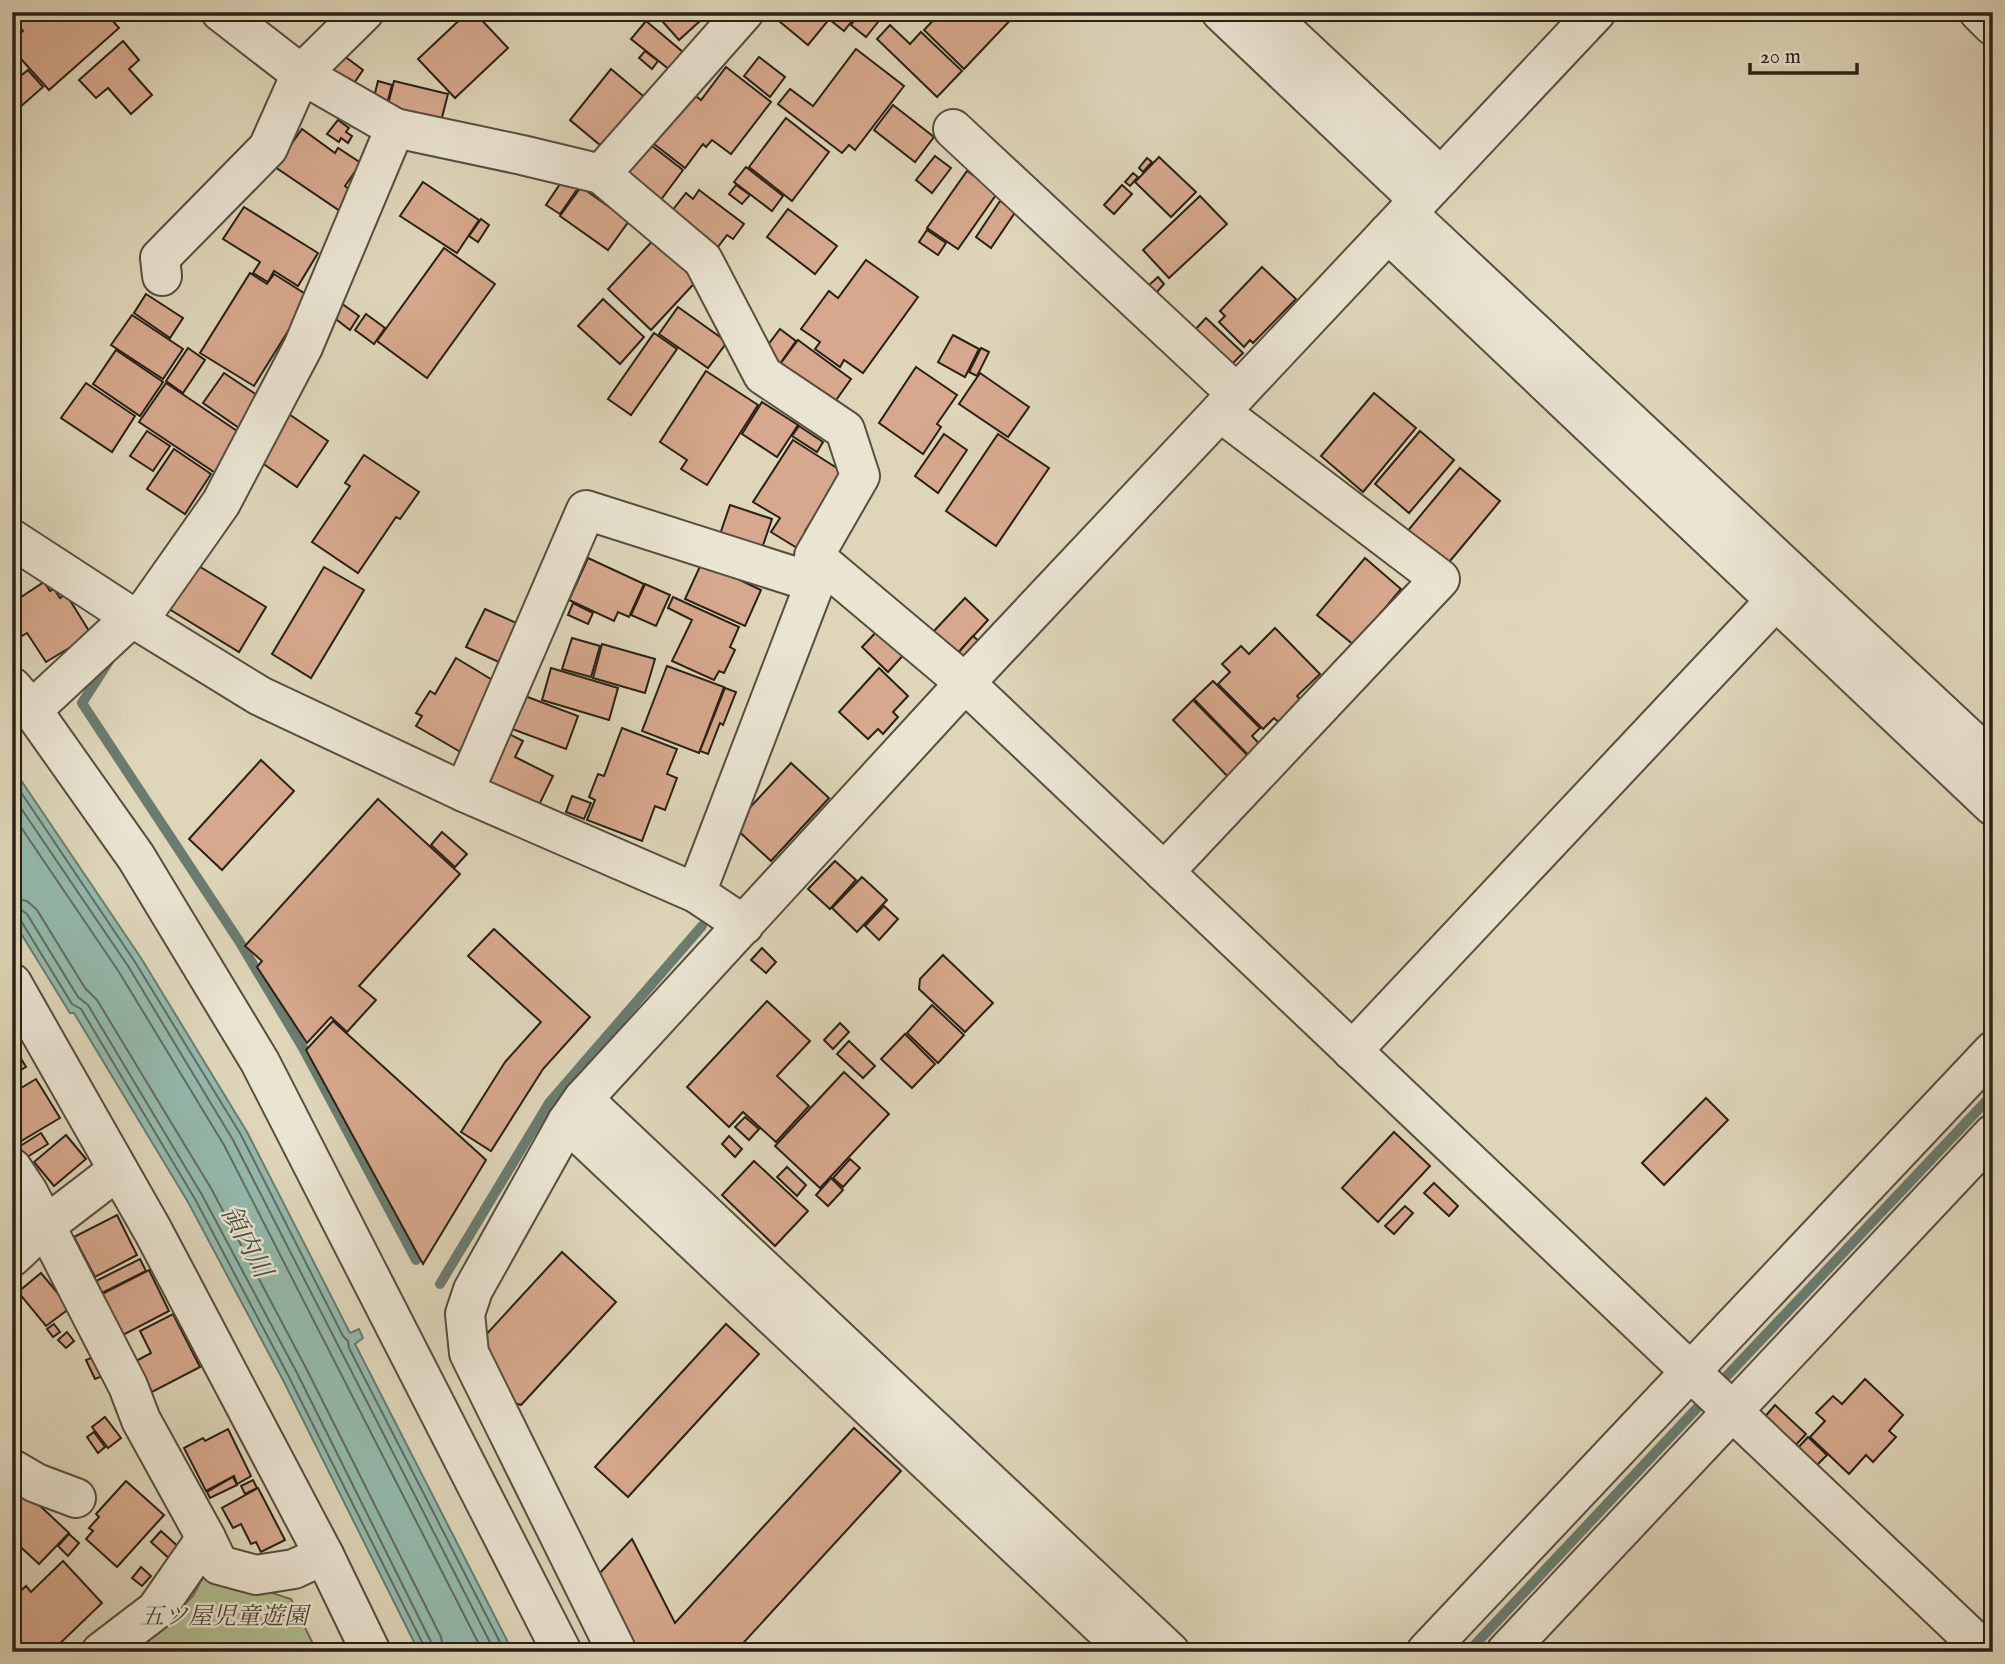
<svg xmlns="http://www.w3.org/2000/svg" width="2005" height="1664" viewBox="0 0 2005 1664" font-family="'IM FELL English','Noto Serif JP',serif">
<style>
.green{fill:#b0be91;stroke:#6d7054;stroke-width:2}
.water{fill:#94b9ac;stroke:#6a7c70;stroke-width:2}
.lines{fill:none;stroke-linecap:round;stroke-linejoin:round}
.shore{stroke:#5f6d61;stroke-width:2}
.stream{stroke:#6a7c70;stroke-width:10}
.building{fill:#d7a88d;stroke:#2a2116;stroke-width:2}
.minor-casing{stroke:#574e3f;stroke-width:42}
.minor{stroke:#eae4d2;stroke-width:38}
.labels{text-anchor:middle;stroke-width:5;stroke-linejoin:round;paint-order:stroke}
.park-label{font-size:24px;font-style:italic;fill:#4c4835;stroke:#eae4d2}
.water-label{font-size:26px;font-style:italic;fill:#4a4f43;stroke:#eae4d2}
</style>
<rect width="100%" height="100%" fill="#dfd6ba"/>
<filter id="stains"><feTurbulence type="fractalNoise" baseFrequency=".00286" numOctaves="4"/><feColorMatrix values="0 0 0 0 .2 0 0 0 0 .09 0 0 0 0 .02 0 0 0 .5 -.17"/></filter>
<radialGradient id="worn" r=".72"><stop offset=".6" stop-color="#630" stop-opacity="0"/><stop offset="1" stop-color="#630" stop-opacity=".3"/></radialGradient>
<!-- green -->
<path class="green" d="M206,1572L291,1599L317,1652H126L176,1613L193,1596Z"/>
<!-- water -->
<path class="water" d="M12,767L141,958L247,1132L350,1333L359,1329L363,1338L355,1344L513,1652H419L283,1380L188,1202L74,1013H70L12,919Z"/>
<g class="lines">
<!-- shore -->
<g class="shore">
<path d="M12,779L135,962L241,1135L343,1336L348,1341L349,1348L505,1652"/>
<path d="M12,795L128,966L233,1140L495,1652"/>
<path d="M12,814L119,972L224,1145L483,1652"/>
<path d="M12,898L27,901L37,910L85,988L97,1000L212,1190L306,1368L441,1637L444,1652"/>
<path d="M12,908L20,909L27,914L78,997L88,1005L202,1195L297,1373L431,1642L433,1652"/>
<path d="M12,917L17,918L21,921L72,1004L81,1009L195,1199L289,1377L424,1646V1652"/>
</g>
<!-- stream -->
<g class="stream">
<path d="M109,661L82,703L239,941L303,1048L416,1260"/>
<path d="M440,1284L549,1103L702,926"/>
<path d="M1723,1380L1993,1094"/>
<path d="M1468,1652L1699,1406"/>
</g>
</g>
<!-- building -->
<g class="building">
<path d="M28,12H105L119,28L49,90L12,49V40L23,31L16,23Z"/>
<path d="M468,12H474L508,48L455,98L418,59Z"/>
<path d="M654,12H695L701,20L679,40Z"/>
<path d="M768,12H815L827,22L808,45Z"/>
<path d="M820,12H859L844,31Z"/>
<path d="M861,12H866L878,22L866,37L851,25Z"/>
<path d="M941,12H1018L964,69L924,30Z"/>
<path d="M646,21L684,53L670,70L631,39Z"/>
<path d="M890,25L910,44L921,32L962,71L937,97L877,39Z"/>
<path d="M123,41L139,60L129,69L152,95L131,114L108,88L96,98L79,80Z"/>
<path d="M856,49L904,86L855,150L849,145L842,153L778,104L790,89L813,106Z"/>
<path d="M336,50L363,70L352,86L324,66Z"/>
<path d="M645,51L658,61L652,69L639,58Z"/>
<path d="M759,57L785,77L770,97L744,76Z"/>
<path d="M726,67L771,102L731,154L712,140L706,147L703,144L685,168L654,144L693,94L701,100Z"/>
<path d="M611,69L648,100L606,150L570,120Z"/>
<path d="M28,70L43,87L18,109L12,103V83Z"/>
<path d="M378,81L392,85L387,104L373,101Z"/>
<path d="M394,81L448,94L440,125L386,112Z"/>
<path d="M893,105L934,137L915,162L874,130Z"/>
<path d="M786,118L829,152L792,201L749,167Z"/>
<path d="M338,120L349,128L346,132L352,136L348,143L341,138L339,142L327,134Z"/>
<path d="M302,129L335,153L338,148L361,163L345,186L353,192L340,211L275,167Z"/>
<path d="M643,139L683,170L657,205L616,174Z"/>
<path d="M935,156L951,168L932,193L916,180Z"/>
<path d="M1159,157L1196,192L1171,217L1135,182Z"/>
<path d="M1147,158L1152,162L1143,172L1139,168Z"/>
<path d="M746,167L783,196L772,211L734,182Z"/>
<path d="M967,171L998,192L958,249L927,228Z"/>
<path d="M1133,173L1138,177L1130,186L1125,182Z"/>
<path d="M564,178L578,188L560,214L546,205Z"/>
<path d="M423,182L479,220L457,253L400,216Z"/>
<path d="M736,185L750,195L742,204L729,194Z"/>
<path d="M1122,185L1132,194L1114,214L1104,205Z"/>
<path d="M581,187L629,221L608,250L560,216Z"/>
<path d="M699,190L744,224L733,239L727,235L714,252L668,216L686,193L693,199Z"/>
<path d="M1200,196L1227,224L1169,278L1143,250Z"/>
<path d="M1000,201L1016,211L991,248L976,237Z"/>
<path d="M244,207L318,253L298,286L274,271L268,282L253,273L260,262L223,239Z"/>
<path d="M788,209L837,246L815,274L767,237Z"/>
<path d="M481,219L489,225L478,242L469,236Z"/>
<path d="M927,230L946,243L938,255L919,242Z"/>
<path d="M659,234L702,275L651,330L608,289Z"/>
<path d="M444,248L495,284L427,378L377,341Z"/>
<path d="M866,260L918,297L863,373L844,360L840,367L815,349L820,342L801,329L829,291L838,298Z"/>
<path d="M1262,267L1296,299L1253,343L1250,340L1244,347L1219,322L1225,316L1220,311Z"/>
<path d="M250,273L267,284L274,274L307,295L303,307L254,386L200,353Z"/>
<path d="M1158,277L1164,284L1156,293L1149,285Z"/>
<path d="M146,294L183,318L170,338L134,313Z"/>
<path d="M603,299L644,337L620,364L578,326Z"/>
<path d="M341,303L359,316L350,330L332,316Z"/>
<path d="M678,307L727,342L708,368L659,334Z"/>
<path d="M366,314L385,328L374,344L355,330Z"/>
<path d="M132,315L183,349L163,379L111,345Z"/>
<path d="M1206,318L1243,353L1228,368L1192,333Z"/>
<path d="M780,329L796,341L779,365L762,353Z"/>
<path d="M654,333L677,349L631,415L608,399Z"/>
<path d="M953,335L979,349L965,377L938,362Z"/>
<path d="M798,340L851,379L829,410L775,371Z"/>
<path d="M188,348L205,360L183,393L166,381Z"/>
<path d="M981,348L989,352L977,376L969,372Z"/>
<path d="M116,350L163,382L140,416L93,384Z"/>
<path d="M916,367L957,395L937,424L941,427L923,454L879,423Z"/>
<path d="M706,371L758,405L707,485L681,469L687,460L660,442Z"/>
<path d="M224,373L263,399L242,430L203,403Z"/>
<path d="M980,373L1029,407L1008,437L959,404Z"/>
<path d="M86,383L135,416L112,452L61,418Z"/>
<path d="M166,383L243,435L217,474L139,422Z"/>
<path d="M1374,393L1416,428L1363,492L1321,456Z"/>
<path d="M762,402L798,425L777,457L742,434Z"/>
<path d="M283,410L328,441L297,487L252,456Z"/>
<path d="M799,426L823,442L817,452L792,436Z"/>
<path d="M147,431L170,446L153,471L130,456Z"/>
<path d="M1420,431L1454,460L1409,513L1375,484Z"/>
<path d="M944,434L967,450L938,493L915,476Z"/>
<path d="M998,434L1049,468L996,546L946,511Z"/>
<path d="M793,440L843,472L805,531L807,533L797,548L771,532L780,518L753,502Z"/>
<path d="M174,449L211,474L185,514L147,489Z"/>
<path d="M364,455L419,492L400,519L396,517L358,573L312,542L350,486L345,483Z"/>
<path d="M1460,468L1500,501L1445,567L1405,534Z"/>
<path d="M730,505L772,519L760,554L718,540Z"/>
<path d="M588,558L644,584L629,617L618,612L614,621L569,600Z"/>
<path d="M1365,558L1401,589L1354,645L1317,615Z"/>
<path d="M702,562L761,590L745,626L685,599Z"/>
<path d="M197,565L266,607L239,652L169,609Z"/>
<path d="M324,567L364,590L311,678L272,654Z"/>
<path d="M44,582L50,591L54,589L60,598L66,594L94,639L73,654L69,648L46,662L27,633L22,636L12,622V603Z"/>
<path d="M645,584L670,595L656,626L631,615Z"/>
<path d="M673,597L739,627L730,647L735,650L724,673L719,671L714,680L672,661L692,620L668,608Z"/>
<path d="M965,598L988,620L957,654L933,632Z"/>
<path d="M573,603L593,613L588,624L568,615Z"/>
<path d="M485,609L521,625L503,664L466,647Z"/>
<path d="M881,627L907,651L888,672L862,647Z"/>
<path d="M1275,628L1320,674L1297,696L1304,704L1282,725L1274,718L1263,729L1218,684L1230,672L1222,664L1241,646L1249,654Z"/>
<path d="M973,636L980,642L965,659L958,653Z"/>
<path d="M572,638L600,646L591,677L562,669Z"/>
<path d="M602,644L655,659L645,693L593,678Z"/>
<path d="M456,658L504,687L464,754L416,726L422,716L416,713L430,691L435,694Z"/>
<path d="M667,666L724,687L699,753L642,731Z"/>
<path d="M551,668L618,688L609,720L542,700Z"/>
<path d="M879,668L908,696L893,712L898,717L883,734L878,729L868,739L839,712Z"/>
<path d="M1213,681L1260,728L1252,736L1266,751L1255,762L1194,699Z"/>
<path d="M725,688L736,692L723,725L720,723L708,754L700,751Z"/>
<path d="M525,696L578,716L566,749L512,729Z"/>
<path d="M1193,700L1255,763L1234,783L1173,720Z"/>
<path d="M622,728L677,749L667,774L677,778L665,810L655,806L642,841L587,820L595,800L589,797L598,774L604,776Z"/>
<path d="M501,730L523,741L515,757L553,776L538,807L478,776Z"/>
<path d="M261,760L294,791L222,870L189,839Z"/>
<path d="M791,763L829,798L771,861L733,826Z"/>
<path d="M572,796L591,803L584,819L566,812Z"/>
<path d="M378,799L460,874L359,986L376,1000L347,1032L331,1017L307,1043L257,967L262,961L245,946Z"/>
<path d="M442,832L467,854L455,867L431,845Z"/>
<path d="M835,861L856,880L830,909L808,889Z"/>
<path d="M862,877L887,900L857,932L832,908Z"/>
<path d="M884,906L898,919L879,940L865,926Z"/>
<path d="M494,929L590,1017L543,1069L491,1151L461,1132L505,1062L541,1022L468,956Z"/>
<path d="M762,948L776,962L766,973L751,960Z"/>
<path d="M943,955L993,1003L965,1032L919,989L920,979Z"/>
<path d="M767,1001L810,1041L777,1076L809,1106L776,1142L743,1112L729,1127L687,1087Z"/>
<path d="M932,1005L964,1035L938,1063L907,1033Z"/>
<path d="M333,1021L486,1160L423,1264L306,1050Z"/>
<path d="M840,1023L849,1032L833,1049L824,1040Z"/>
<path d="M905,1034L935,1064L912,1088L881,1059Z"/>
<path d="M849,1041L875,1066L863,1078L837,1054Z"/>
<path d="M12,1044L26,1067L12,1075Z"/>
<path d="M844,1072L889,1114L820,1188L775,1146Z"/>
<path d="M36,1079L60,1118L16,1144L12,1137V1100L19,1096L16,1091Z"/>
<path d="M1706,1098L1728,1120L1664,1185L1642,1163Z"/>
<path d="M745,1117L759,1129L749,1140L735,1127Z"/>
<path d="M1394,1132L1430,1166L1378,1222L1342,1188Z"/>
<path d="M41,1133L48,1144L24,1159L17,1148Z"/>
<path d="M66,1135L86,1159L54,1186L34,1162Z"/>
<path d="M729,1136L742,1149L735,1157L722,1144Z"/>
<path d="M850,1159L860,1168L843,1187L833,1178Z"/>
<path d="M754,1161L808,1211L775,1246L722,1195Z"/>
<path d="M787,1167L806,1185L797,1196L777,1177Z"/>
<path d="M831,1178L843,1190L828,1206L816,1195Z"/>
<path d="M1434,1183L1458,1206L1449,1216L1424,1193Z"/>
<path d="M1405,1206L1413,1213L1394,1234L1385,1226Z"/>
<path d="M12,1211L24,1227L12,1236Z"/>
<path d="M117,1215L137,1255L95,1277L74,1237Z"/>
<path d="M562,1252L616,1302L521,1405L514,1403L483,1338Z"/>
<path d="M140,1259L146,1271L102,1293L96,1281Z"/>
<path d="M149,1270L169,1311L123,1335L102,1294Z"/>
<path d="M41,1273L70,1308L46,1326L18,1292Z"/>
<path d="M173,1314L200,1367L152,1392L136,1361L151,1353L140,1331Z"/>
<path d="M54,1324L60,1332L53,1337L47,1329Z"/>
<path d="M726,1324L759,1354L628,1497L595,1467Z"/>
<path d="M67,1332L74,1341L66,1348L58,1340Z"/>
<path d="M96,1356L105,1375L95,1379L86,1360Z"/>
<path d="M1865,1379L1903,1415L1889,1431L1896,1437L1873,1462L1866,1455L1849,1474L1810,1437L1825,1421L1816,1413L1833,1396L1842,1404Z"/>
<path d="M1775,1405L1806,1434L1793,1448L1763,1419Z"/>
<path d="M105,1417L121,1438L108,1448L92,1427Z"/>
<path d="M854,1428L901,1471L735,1652H635L597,1576L632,1539L675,1623Z"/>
<path d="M228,1429L251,1476L237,1484L234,1476L206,1491L184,1448L203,1438L205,1441Z"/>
<path d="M94,1432L105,1447L98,1453L87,1437Z"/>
<path d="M1808,1437L1827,1455L1815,1467L1796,1450Z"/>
<path d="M233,1477L237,1485L210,1498L207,1492Z"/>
<path d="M253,1480L257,1488L245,1494L241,1486Z"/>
<path d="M126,1481L164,1515L117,1567L86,1539L93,1531L89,1528L99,1517L96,1514Z"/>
<path d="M258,1488L285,1540L261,1552L256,1542L251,1544L241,1524L233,1528L222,1508Z"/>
<path d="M22,1489L69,1533L39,1564L12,1539V1500Z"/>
<path d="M161,1531L182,1550L172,1561L151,1542Z"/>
<path d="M69,1534L79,1543L68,1556L58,1546Z"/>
<path d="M63,1561L102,1603L51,1652H32L30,1649L27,1652H23L20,1649L17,1652H12V1599L26,1586L31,1592Z"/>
<path d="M141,1567L151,1576L142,1586L132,1578Z"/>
</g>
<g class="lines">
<defs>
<g id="minor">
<path d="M221,12L301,74L395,128L522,155L601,174L703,260L763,375L845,430L860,476L814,556L965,683L1986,1652"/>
<path d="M1221,12L1419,200"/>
<path d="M1265,12L1441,177"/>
<path d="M1979,12L1993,26"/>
<path d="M953,129L1237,394"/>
<path d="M601,174L744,12"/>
<path d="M1407,213L1993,761"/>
<path d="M1388,233L1993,806"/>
<path d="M162,276L160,258L268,148L301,74L364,12"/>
<path d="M12,539L138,621L260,696L464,792L696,893L744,925"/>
<path d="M138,621L221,503L303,347L395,128"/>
<path d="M12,687L32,710L136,857L260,1062L562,1652"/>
<path d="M32,710L132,617"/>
<path d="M464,792L586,510L815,583"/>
<path d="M1164,872L1440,579L1220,412"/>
<path d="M696,893L815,583L825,566"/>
<path d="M12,983L153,1231L324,1555L371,1652"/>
<path d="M1352,1051L1776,600"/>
<path d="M583,1099L1170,1652"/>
<path d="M567,1122L1129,1652"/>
<path d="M12,1168L28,1192L128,1386L141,1420L206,1538L219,1565L256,1575L294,1569L324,1555"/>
<path d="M12,1257L45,1226L118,1170"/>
<path d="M12,1469L36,1483L76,1498"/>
<path d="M101,1652L156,1610L206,1538"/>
<path d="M617,1652L469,1353L465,1314L473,1290L567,1122L583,1099L965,683L1596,12"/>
<path d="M1426,1652L1993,1051"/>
<path d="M1506,1652L1993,1134"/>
</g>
</defs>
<!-- minor casing -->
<use href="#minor" class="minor-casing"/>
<!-- minor -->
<use href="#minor" class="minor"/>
</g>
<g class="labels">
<!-- park labels -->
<g class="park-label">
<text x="224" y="1624">五ツ屋児童遊園</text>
</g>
<!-- water labels -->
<g class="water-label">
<text transform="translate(247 1241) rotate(62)" y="9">領内川</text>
</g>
</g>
<!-- margin -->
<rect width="2005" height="1664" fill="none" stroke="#dfd6ba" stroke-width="42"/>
<rect x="14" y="14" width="1977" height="1636" fill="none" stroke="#2a2116" stroke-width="3.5"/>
<rect x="21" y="21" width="1963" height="1622" fill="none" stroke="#2a2116" stroke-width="2"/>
<!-- scale -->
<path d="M1750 63v10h107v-10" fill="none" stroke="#2a2116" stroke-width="3.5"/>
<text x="1760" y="63" font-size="21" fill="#2a2116" stroke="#eae4d2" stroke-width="5" paint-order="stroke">20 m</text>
<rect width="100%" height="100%" filter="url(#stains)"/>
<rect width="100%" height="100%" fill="url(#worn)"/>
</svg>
